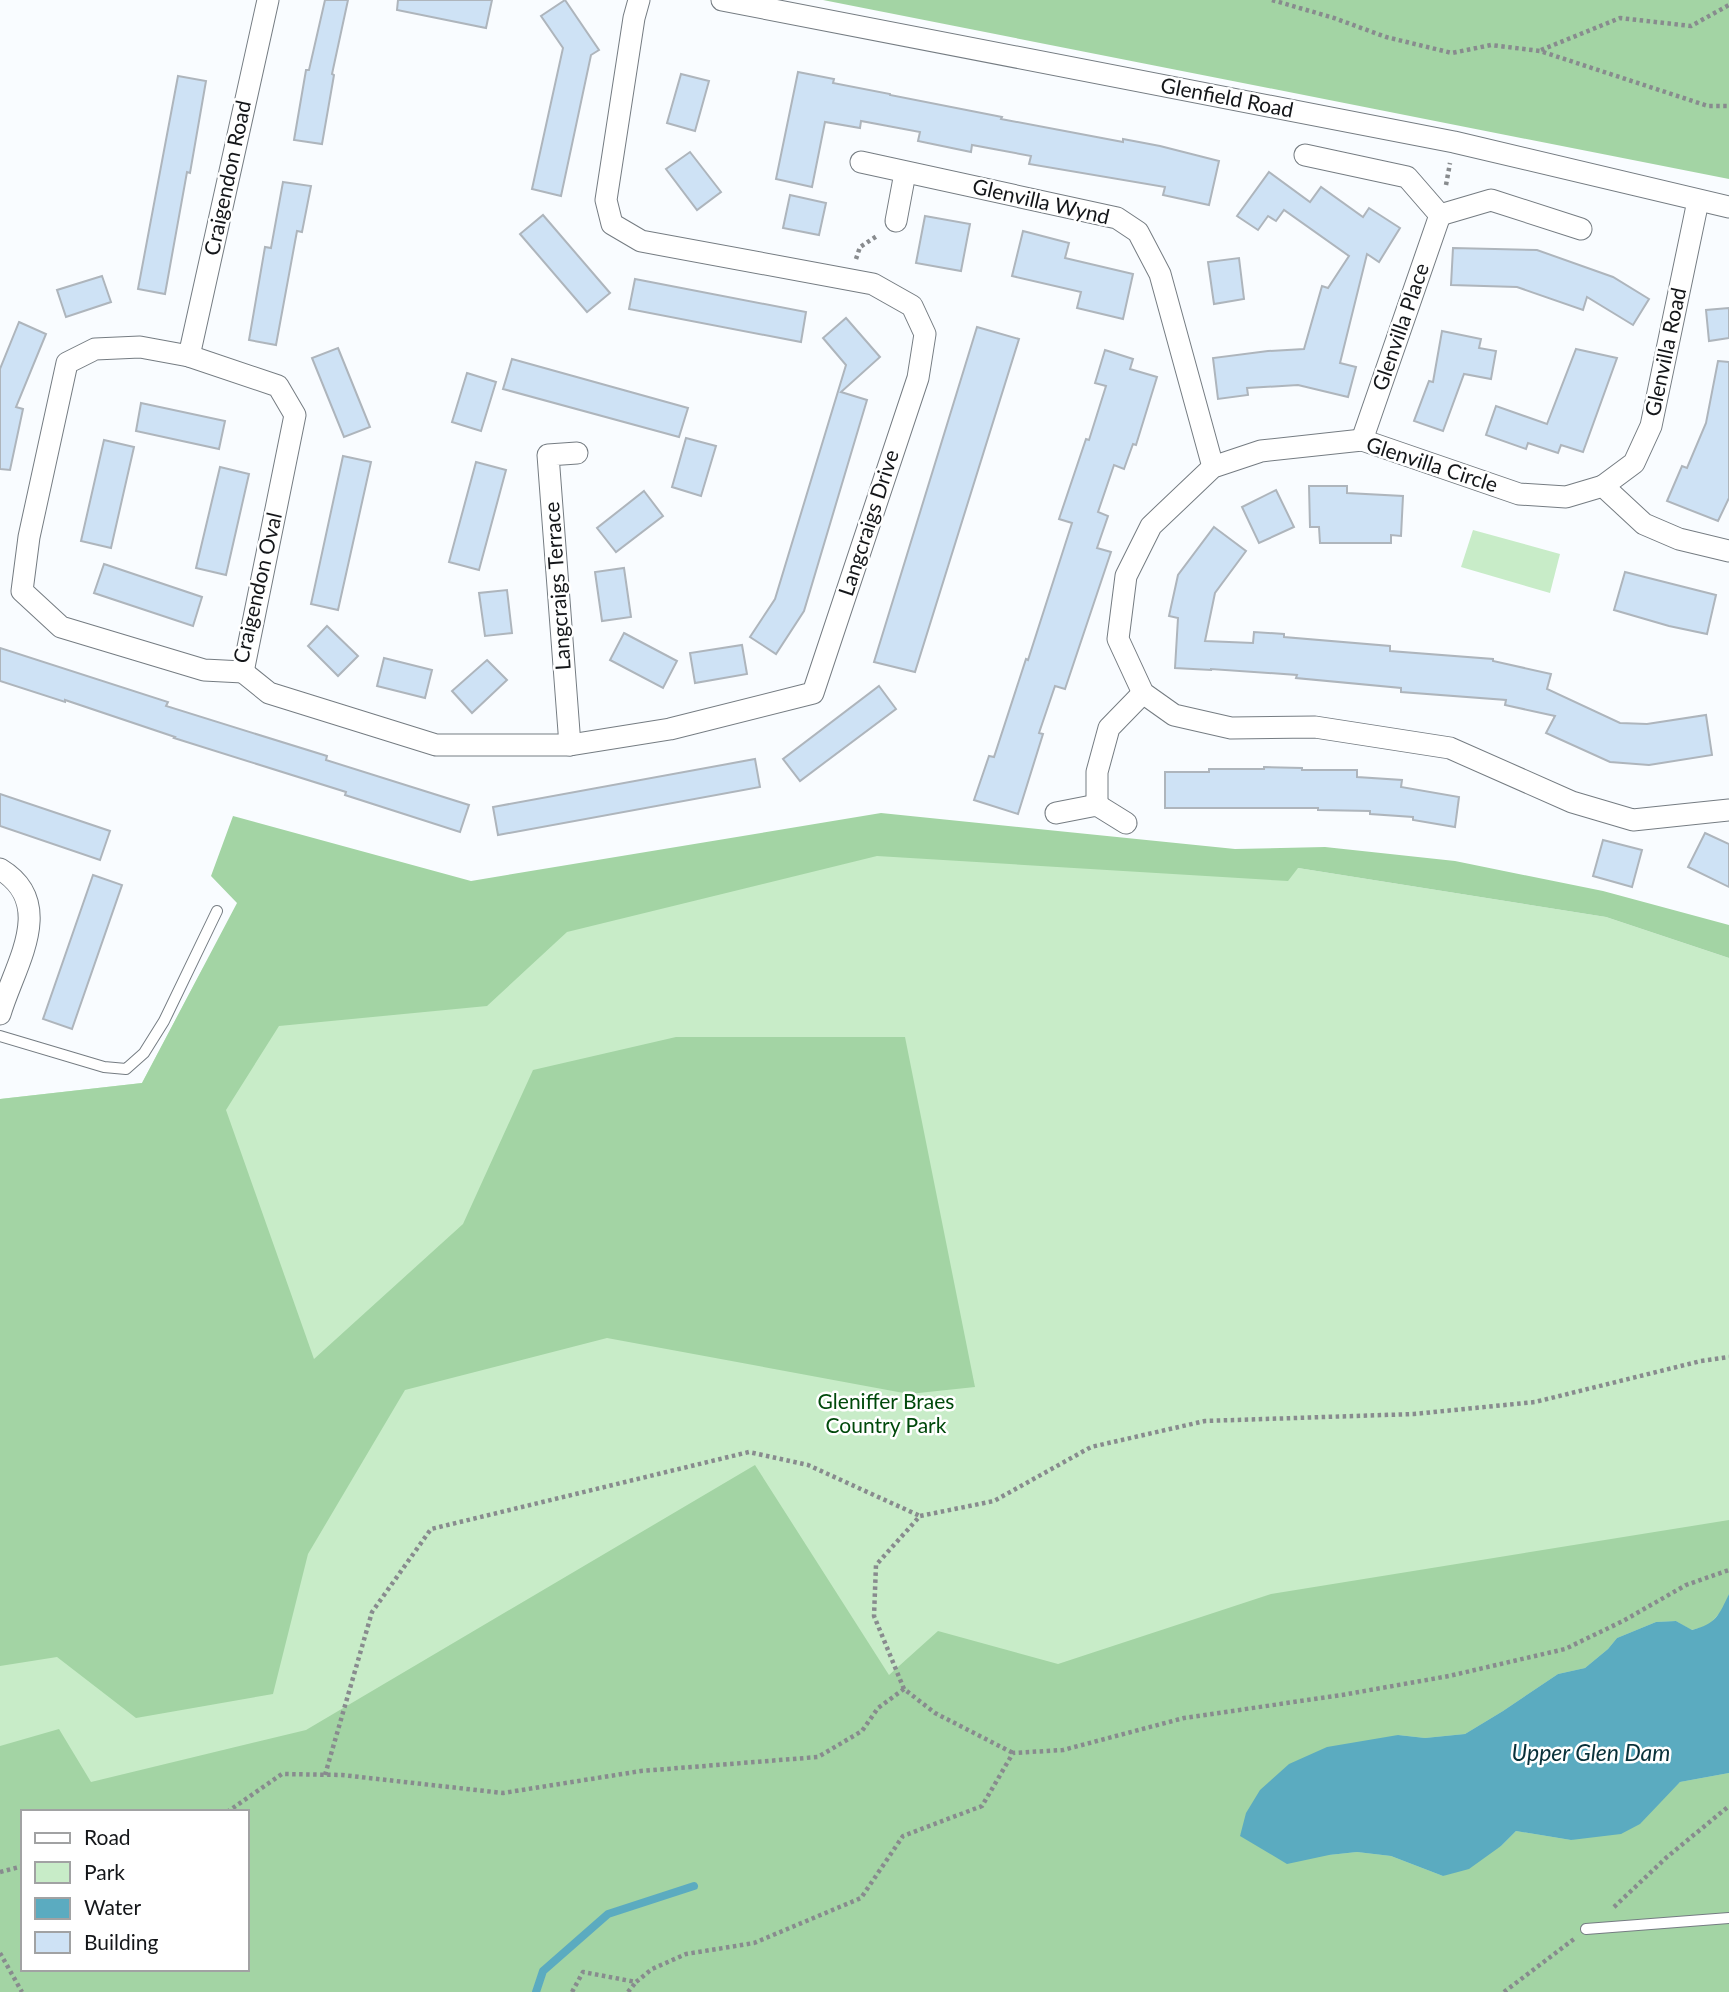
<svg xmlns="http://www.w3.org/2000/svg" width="1729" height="1992" viewBox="0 0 1729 1992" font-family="Lato,sans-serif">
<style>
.green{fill:#c8ecc8;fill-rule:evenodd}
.forest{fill:#a3d4a4;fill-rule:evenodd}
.water{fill:#5babc0}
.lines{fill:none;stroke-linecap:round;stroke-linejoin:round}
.stream{stroke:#5babc0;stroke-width:8}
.building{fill:#cee2f5;stroke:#aeb5bc;stroke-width:2}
.service-casing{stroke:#757c82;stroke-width:12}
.minor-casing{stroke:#757c82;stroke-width:23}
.path{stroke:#888b8e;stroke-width:4.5;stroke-dasharray:3.5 3.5;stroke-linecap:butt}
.service{stroke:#fff;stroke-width:10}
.minor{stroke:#fff;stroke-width:21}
.labels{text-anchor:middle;stroke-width:5;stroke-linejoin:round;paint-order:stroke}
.street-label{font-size:21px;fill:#141619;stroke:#fff}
.park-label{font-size:21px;fill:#00490b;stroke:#fff}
.water-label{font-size:23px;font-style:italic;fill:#09313a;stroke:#fff}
</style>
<rect width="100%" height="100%" fill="#f9fcff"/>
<!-- green -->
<g class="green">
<path d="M1473,530L1560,554L1550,593L1461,567Z"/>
<path d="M825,837L1298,868L1606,917L1729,958V1992H0V1099L142,1083L203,968L446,903ZM23,1812H247V1969H23Z"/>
</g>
<!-- forest -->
<g class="forest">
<path d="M823,0H1729V179Z"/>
<path d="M881,813L1235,849L1325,847L1455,861L1603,891L1729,925V958L1606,917L1298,868L1288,881L877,856L567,932L487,1006L279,1026L226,1110L314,1359L463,1224L533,1070L676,1037H905L975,1387L909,1394L607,1338L405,1390L308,1554L273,1694L136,1718L57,1657L0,1666V1099L142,1083L237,903L211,876L233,816L471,881Z"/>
<path d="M755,1465L889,1675L938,1631L1058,1664L1271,1594L1729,1520V1594L1724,1608L1708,1626L1691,1630L1676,1621L1656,1622L1617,1638L1608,1649L1585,1668L1558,1674L1503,1711L1465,1734L1425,1738L1398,1735L1240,1835L1255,1844L1329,1855L1357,1852L1391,1856L1443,1876L1501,1846L1516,1831L1571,1840L1660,1801L1680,1782L1729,1773V1992H0V1746L59,1729L91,1782L306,1730ZM23,1812H247V1969H23Z"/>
</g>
<!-- water -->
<path class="water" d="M1729,1594V1773L1680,1782L1640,1824L1621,1834L1571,1840L1516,1831L1501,1846L1469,1869L1443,1876L1391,1856L1357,1852L1329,1855L1287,1864L1240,1836L1246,1813L1260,1790L1289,1764L1327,1747L1398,1735L1425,1738L1465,1734L1503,1711L1558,1674L1585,1668L1608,1649L1617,1638L1656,1622L1676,1621L1692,1630C1716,1624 1719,1615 1729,1594Z"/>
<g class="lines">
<!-- stream -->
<path class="stream" d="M536,1992L543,1971L608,1914L694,1886"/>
</g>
<!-- building -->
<g class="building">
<path d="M325,0H348L332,74L334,75L322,144L294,140L306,70H309Z"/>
<path d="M398,0H492L486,28L397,10Z"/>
<path d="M565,0L599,50L591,55L561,196L532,189L563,48L541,16Z"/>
<path d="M798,72L834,79L833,83L890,94V95L1002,117L1001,119L1123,142V139L1160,146L1219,161L1209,205L1163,195L1165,187L1029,164L1031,156L972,145L971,152L918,141L920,132L861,121L860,128L825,122L812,187L776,179Z"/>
<path d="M681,74L709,81L695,131L667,123Z"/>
<path d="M178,76L206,81L190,173L187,172L165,294L138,289Z"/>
<path d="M690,152L721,192L697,210L666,169Z"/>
<path d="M1269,172L1310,202L1321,187L1363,217L1369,208L1400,228L1379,262L1367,254L1340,363L1356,367L1348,397L1298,385L1247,388L1248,395L1218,399L1213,358L1268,351L1304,349L1322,286L1328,288L1349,256L1284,210L1276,221L1268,216L1258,230L1237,216Z"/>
<path d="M283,182L311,186L302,232L297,231L276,345L249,340L265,247L271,248Z"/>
<path d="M790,195L826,203L819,235L783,228Z"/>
<path d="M543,215L610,293L587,312L520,234Z"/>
<path d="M925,216L970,224L961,271L916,263Z"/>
<path d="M1023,231L1069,243L1065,258L1133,274L1123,319L1077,308L1081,292L1012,276Z"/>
<path d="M1453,248L1537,250L1613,277L1649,299L1633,325L1587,297L1583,310L1517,287L1451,285Z"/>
<path d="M1239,258L1244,299L1214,304L1208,262Z"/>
<path d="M102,276L111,302L66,317L57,290Z"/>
<path d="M635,279L806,312L801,342L629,309Z"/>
<path d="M1729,308V338L1709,341L1706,310Z"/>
<path d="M846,318L880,357L841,392L867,400L804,611L776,654L750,637L775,599L846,365L823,338Z"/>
<path d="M19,322L46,334L16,407L23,409L10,470L0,469V369Z"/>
<path d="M977,327L1019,339L915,672L874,662Z"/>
<path d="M1442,331L1481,339L1479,348L1496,351L1491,379L1464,374L1443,431L1414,421L1429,381L1433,382Z"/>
<path d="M338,348L370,427L344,437L312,358Z"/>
<path d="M1576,349L1617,358L1583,452L1561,445L1558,453L1528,443L1526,449L1486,435L1496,406L1547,424Z"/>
<path d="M1105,350L1133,359L1130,369L1157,377L1136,445L1133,444L1124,469L1114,465L1098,512L1108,516L1097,548L1111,552L1065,689L1055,686L1039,733L1043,734L1018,814L974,800L989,756L994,757L1026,659L1028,660L1072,523L1059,519L1086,439L1089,440L1106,386L1095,383Z"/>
<path d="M512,359L688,408L679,437L503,389Z"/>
<path d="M1718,361L1729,362V498L1718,521L1667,501L1682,466L1687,468L1706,423Z"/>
<path d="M467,373L496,382L481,431L452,422Z"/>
<path d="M141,403L225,421L219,449L136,431Z"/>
<path d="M686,438L716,446L701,496L672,487Z"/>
<path d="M104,440L134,447L111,548L81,541Z"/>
<path d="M343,456L371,462L338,610L311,604Z"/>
<path d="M476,462L506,470L479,570L449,562Z"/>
<path d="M220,467L249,474L226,575L196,568Z"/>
<path d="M1309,486H1347V493L1403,496L1401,536L1391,535V543H1320L1319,527H1310Z"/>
<path d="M1276,490L1294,527L1259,543L1242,507Z"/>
<path d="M644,491L663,516L616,552L597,528Z"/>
<path d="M1214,527L1246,551L1215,593L1205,641L1253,643L1254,632L1284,634V637L1390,646V651L1493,659V661L1551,674L1547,689L1620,723L1647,724L1706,715L1712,755L1649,765L1610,762L1546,733L1555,716L1505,705L1506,700L1401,692V688L1296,678L1297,675L1211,669V670L1175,668L1178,618L1169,616L1178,575Z"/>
<path d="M104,564L202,597L193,626L94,593Z"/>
<path d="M624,568L631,617L602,621L595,572Z"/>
<path d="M1625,572L1716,595L1707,634L1669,626L1614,610Z"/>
<path d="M507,590L512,633L485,636L479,593Z"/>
<path d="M327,626L358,656L338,676L308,646Z"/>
<path d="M624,633L677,661L663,688L610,660Z"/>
<path d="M742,645L747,674L695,683L690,653Z"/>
<path d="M0,648L168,702L166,706L327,756L326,760L469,805L460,832L345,795L346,792L174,738L175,737L65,700V702L0,681Z"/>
<path d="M384,658L432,670L425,698L377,686Z"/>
<path d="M487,660L507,680L472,713L452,691Z"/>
<path d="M879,686L896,709L800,781L783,759Z"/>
<path d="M755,759L760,787L498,835L493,807Z"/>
<path d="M1264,767L1302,768V770H1357V777L1402,780L1401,787L1459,797L1455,827L1413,820V817L1370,814V811L1318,810V808H1165V772H1209V769H1264Z"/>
<path d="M0,794L110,831L100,860L0,826Z"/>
<path d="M1705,833L1729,844V887L1688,867Z"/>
<path d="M1603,840L1642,850L1632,887L1593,876Z"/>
<path d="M93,875L122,885L72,1029L43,1019Z"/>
</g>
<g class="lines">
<defs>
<g id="service">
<path d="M0,1036L104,1067L126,1069L144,1053L164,1021L217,911"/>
<path d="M1586,1929L1729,1918"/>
</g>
<g id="minor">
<path d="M722,0L1454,142L1729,207"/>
<path d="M1305,155L1407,177L1440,215L1491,200L1581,229"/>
<path d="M861,162L1117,218L1138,232L1160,274L1213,467"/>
<path d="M896,221L905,173"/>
<path d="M140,347L189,356L278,386L295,415L243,672L204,670L61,627L22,591L29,537L67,363L95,349Z"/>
<path d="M189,356L268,0"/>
<path d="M1362,440L1440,215"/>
<path d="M1603,486L1634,463L1651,426L1698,201"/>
<path d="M1729,551L1679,539L1644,524L1603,486L1566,497L1519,494L1362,440L1261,451L1213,467L1151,526L1126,576L1118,639L1143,693L1174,715L1231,728L1315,727L1450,748L1572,802L1633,820L1729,810"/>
<path d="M243,672L269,693L436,745H570L670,729L813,693L918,378L925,334L912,306L873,284L641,241L612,224L606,200L634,18L639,0"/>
<path d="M570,745L548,455L577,453"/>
<path d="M1097,805V772L1109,728L1143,693"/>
<path d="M1056,813L1097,805L1126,823"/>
<path d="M0,869C58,904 14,966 0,1014"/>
</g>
</defs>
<!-- service casing -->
<use href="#service" class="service-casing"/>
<!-- minor casing -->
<use href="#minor" class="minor-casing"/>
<!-- path -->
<g class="path">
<path d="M1272,0L1334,18L1386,37L1452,53L1491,45L1540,51L1708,106H1729"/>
<path d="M1541,50L1620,18L1691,26L1729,5"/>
<path d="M1446,185L1450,163"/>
<path d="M856,259L860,247L877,236"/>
<path d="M904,1689L874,1616L876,1565L920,1516L994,1501L1091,1447L1205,1421L1414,1414L1535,1402L1701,1361L1729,1357"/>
<path d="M325,1775L372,1612L431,1529L749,1452L808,1465L920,1516"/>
<path d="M227,1812L282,1774L342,1775L503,1793L641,1771L818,1757L862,1731L878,1708L904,1689L935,1713L1013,1753"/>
<path d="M0,1872L23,1866"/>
<path d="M1614,1907L1667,1857L1729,1806"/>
<path d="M0,1953L22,1992"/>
<path d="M572,1992L583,1972L636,1982L652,1969L686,1954L754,1943L861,1898L903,1836L982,1806L1013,1753L1063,1750L1184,1718L1342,1695L1449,1676L1565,1649L1623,1621L1686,1585L1729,1570"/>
<path d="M628,1992L636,1982"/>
<path d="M1504,1992L1574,1939"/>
</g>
<!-- service -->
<use href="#service" class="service"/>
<!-- minor -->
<use href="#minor" class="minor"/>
</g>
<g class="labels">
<!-- street labels -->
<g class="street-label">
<text transform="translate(1227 98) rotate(11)" y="7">Glenfield Road</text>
<text transform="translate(228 178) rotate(-78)" y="7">Craigendon Road</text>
<text transform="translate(1041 202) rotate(13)" y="7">Glenvilla Wynd</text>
<text transform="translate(1401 327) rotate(-71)" y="7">Glenvilla Place</text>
<text transform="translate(1666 352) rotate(-78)" y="7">Glenvilla Road</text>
<text transform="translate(1432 465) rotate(18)" y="7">Glenvilla Circle</text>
<text transform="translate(869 523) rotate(-72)" y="7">Langcraigs Drive</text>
<text transform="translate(558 586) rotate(-94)" y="7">Langcraigs Terrace</text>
<text transform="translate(258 588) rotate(-77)" y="7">Craigendon Oval</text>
</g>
<!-- park labels -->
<g class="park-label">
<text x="886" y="1409">Gleniffer Braes<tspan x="886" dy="24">Country Park</tspan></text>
</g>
<!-- water labels -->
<g class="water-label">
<text x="1591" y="1761">Upper Glen Dam</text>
</g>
</g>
<!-- legend -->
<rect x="21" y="1810" width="228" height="161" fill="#ffffff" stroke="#a1a2a3" stroke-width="2"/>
<rect x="35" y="1833" width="35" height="10" fill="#ffffff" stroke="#a1a2a3" stroke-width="2"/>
<text x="84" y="1845" font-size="21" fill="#141619">Road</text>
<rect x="35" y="1862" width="35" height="21" fill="#c8ecc8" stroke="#a1a2a3" stroke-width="2"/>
<text x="84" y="1880" font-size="21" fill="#141619">Park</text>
<rect x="35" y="1898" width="35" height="21" fill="#5babc0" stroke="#a1a2a3" stroke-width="2"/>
<text x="84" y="1915" font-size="21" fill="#141619">Water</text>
<rect x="35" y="1932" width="35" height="21" fill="#cee2f5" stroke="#a1a2a3" stroke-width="2"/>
<text x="84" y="1950" font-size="21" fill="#141619">Building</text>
</svg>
